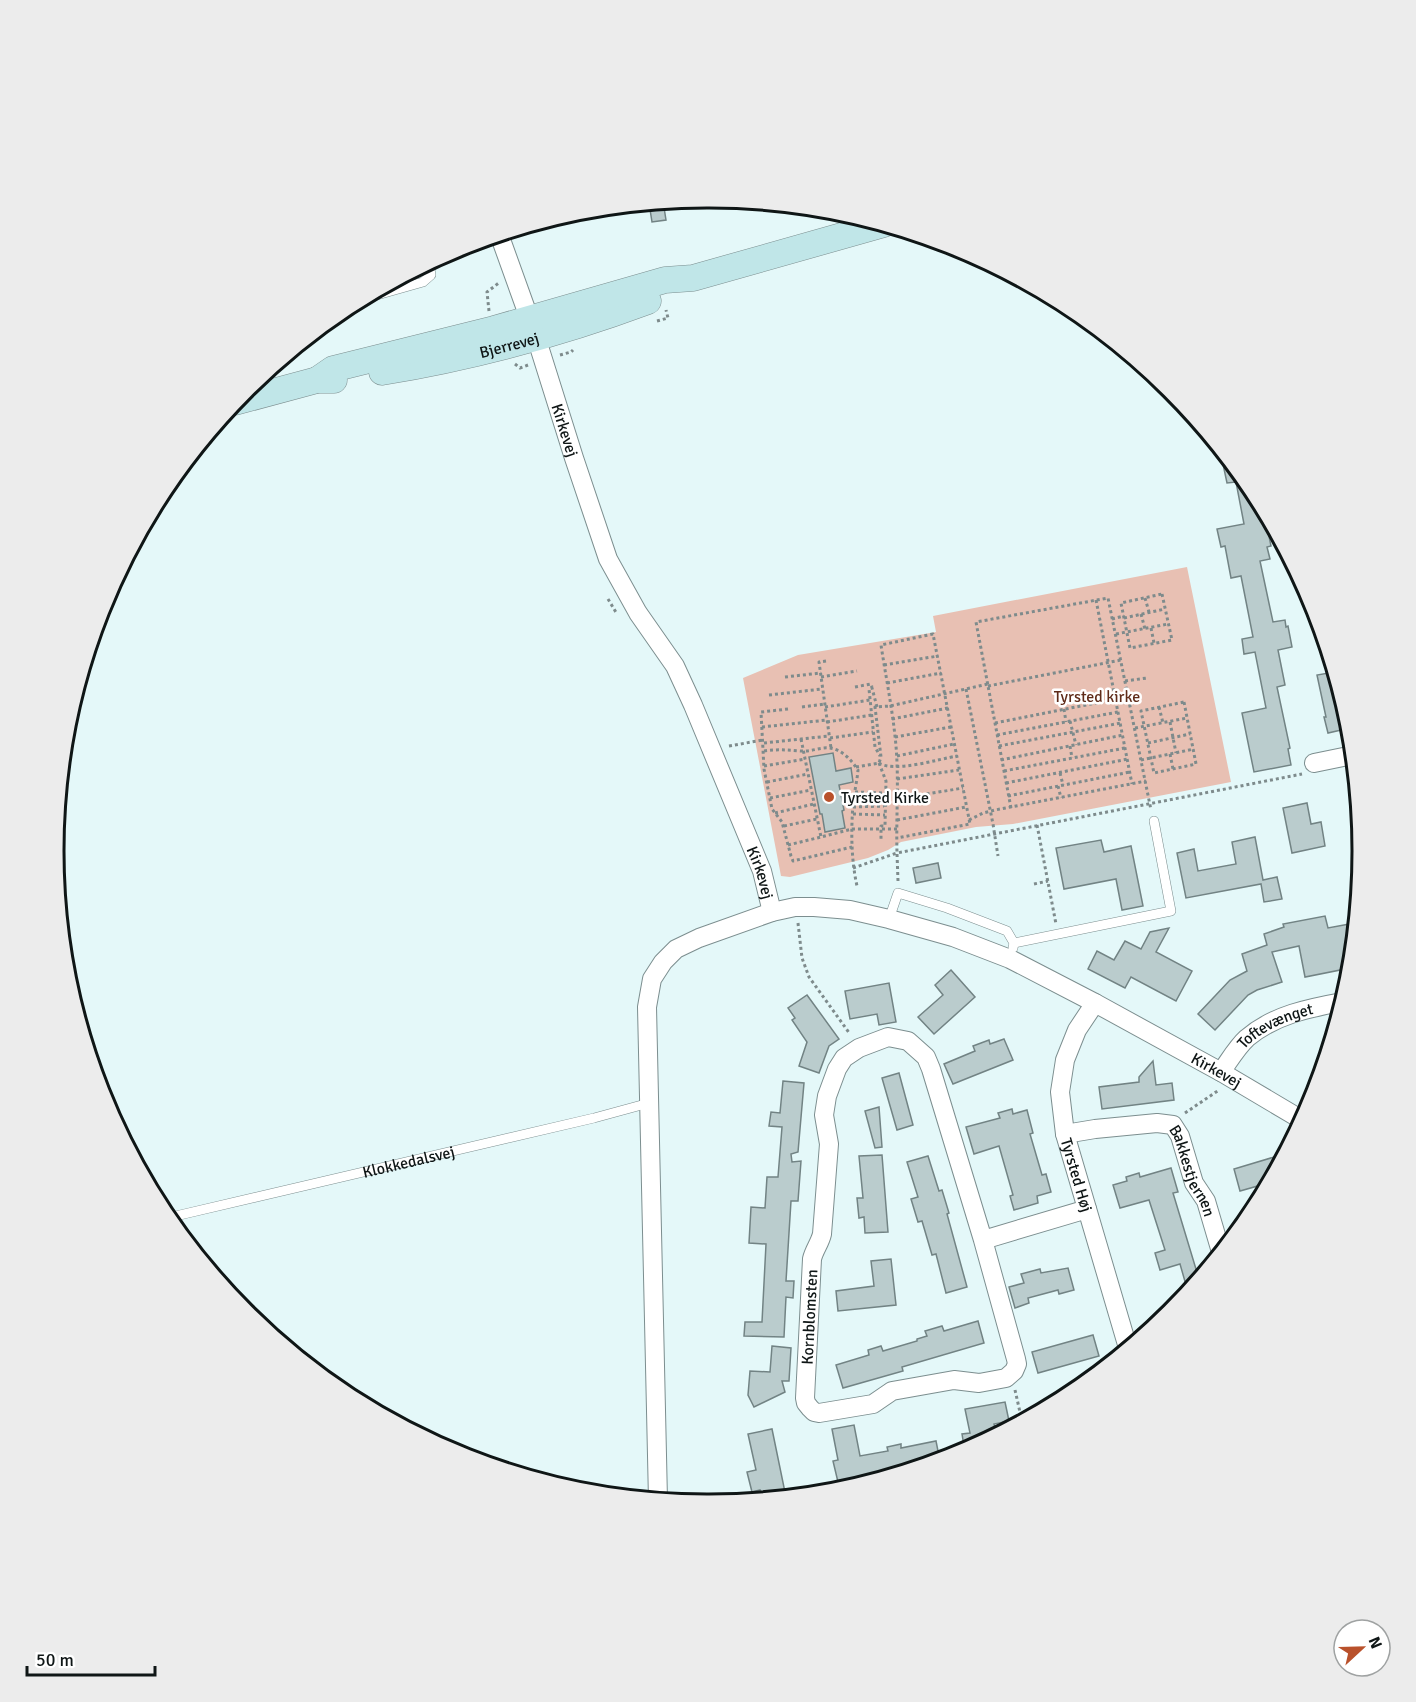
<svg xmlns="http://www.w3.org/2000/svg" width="1416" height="1702" viewBox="0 0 1416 1702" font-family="Signika,sans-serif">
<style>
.green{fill:#e8c0b3}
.building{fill:#bacccd;stroke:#728384;stroke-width:1.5}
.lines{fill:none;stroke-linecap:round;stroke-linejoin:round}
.lane-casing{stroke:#7c8e8f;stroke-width:10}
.street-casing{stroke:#7c8e8f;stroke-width:20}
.secondary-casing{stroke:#7c8e8f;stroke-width:27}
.path{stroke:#7e8b8c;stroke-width:3;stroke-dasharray:3 3;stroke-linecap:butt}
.lane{stroke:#fff;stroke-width:9}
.street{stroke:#fff;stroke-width:18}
.secondary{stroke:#c0e6e8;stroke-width:26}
.poi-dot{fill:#b9512b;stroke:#fff;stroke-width:2}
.labels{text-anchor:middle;stroke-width:5;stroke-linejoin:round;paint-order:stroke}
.street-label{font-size:16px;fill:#0f1616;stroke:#fff}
.park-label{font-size:16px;fill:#5f2b19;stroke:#fff}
.poi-label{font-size:16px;fill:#0f1616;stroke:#fff;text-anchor:start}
.rim{fill:none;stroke:#0f1616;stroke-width:3}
</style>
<rect width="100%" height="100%" fill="#e4f8f9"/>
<!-- green -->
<path class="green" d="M1187,567L1231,782L1013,824L976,827L901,842L888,850L868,858L790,877L781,876L743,678L798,655L936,632L933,616Z"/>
<!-- building -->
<g class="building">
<path d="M663,201L666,220L652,222L649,203Z"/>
<path d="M1220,450L1252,488L1264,511L1271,546L1267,547L1270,559L1260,561L1273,622L1285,620L1286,627L1288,626L1292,647L1278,650L1285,685L1277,687L1290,748L1288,749L1291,765L1254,772L1242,713L1266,708L1255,652L1244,654L1242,639L1253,637L1241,576L1231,578L1225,546L1221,547L1217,529L1244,524L1236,482L1227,483Z"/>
<path d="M1334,672L1350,728L1328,733L1324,717H1326L1317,675Z"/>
<path d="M833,753L836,771L851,768L853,782L839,785L844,810L842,811L845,828L825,832L822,814H820L809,757Z"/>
<path d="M1307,803L1311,824L1321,822L1325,846L1292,853L1283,808Z"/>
<path d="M1255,837L1263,880L1277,877L1282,899L1264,902L1261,884L1186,898L1177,853L1194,849L1198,871L1236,864L1232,842Z"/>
<path d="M1101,840L1104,852L1131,846L1143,906L1122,910L1116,879L1064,889L1056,848Z"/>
<path d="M938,863L941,878L916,883L913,868Z"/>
<path d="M1325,916L1328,928L1355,923L1350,968L1305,977L1299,946L1272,952L1282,982L1257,990L1248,995L1215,1030L1198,1014L1230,980L1247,971L1242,954L1267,945L1264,934L1284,927L1283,924Z"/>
<path d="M1169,928L1156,952L1192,971L1176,1001L1131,977L1125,988L1088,969L1097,951L1114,960L1125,941L1141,949L1150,932Z"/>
<path d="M951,970L975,997L934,1034L918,1017L943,995L935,985Z"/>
<path d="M889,983L896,1022L879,1025L877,1014L850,1019L845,991Z"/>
<path d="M807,995L839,1039L829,1046L819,1073L799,1066L807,1042L792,1020L795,1018L788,1008Z"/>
<path d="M1004,1039L1013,1060L953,1084L944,1064L975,1051L973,1046L989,1040L990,1044Z"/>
<path d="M1153,1061L1156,1085L1172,1083L1174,1100L1102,1109L1099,1087L1139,1082V1077Z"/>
<path d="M899,1073L913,1125L897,1130L882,1078Z"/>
<path d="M783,1081L804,1083L798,1152L791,1154L792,1162L801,1161L798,1201H791L786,1281H794L793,1298L786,1297L784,1337L744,1336L745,1322H762L766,1244L749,1243L751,1207L765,1208L767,1177H778L782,1127L769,1126L771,1112L780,1113Z"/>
<path d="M879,1107L882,1147L875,1148L865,1111Z"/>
<path d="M1012,1109L1013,1114L1027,1110L1033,1133L1030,1134L1042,1175L1046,1174L1051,1192L1037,1196L1038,1203L1014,1210L1010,1196L1013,1195L999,1146L974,1154L966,1127L1000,1118L998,1113Z"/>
<path d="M1284,1154L1268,1183L1240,1191L1234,1169Z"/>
<path d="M882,1155L888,1232L865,1233L864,1217L859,1218L857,1198H863L859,1156Z"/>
<path d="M928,1156L939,1191L942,1190L949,1213L947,1214L967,1287L946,1293L936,1254L932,1255L922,1221L918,1222L911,1199L918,1197L907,1162Z"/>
<path d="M1171,1168L1178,1192L1173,1193L1199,1279L1188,1292L1180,1264L1160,1270L1155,1253L1165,1250L1149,1200L1120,1208L1113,1185L1127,1181L1126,1177L1139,1173L1140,1177Z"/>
<path d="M891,1259L896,1305L838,1311L836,1291L874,1286L871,1261Z"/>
<path d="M1068,1268L1074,1290L1059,1294L1058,1290L1028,1298L1029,1303L1015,1308L1009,1287L1024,1283L1021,1274L1040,1269L1041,1273Z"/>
<path d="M978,1321L984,1343L902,1367L903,1371L843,1388L836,1365L869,1355L868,1350L881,1346L883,1351L917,1341V1339L927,1336L925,1331L942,1326L944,1331Z"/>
<path d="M1093,1335L1099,1356L1038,1373L1032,1352Z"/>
<path d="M772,1346L791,1348L789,1381H782L785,1392L754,1407L748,1395L750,1371L770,1372Z"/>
<path d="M1005,1402L1009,1421L994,1424L995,1428L1006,1426L1007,1429L965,1452L962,1434L970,1433L965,1409Z"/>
<path d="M854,1425L860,1456L888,1451L887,1447L901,1444V1448L936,1441L940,1461L895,1474L865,1480L866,1483L844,1487L843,1481L838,1482L833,1461L838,1460L832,1429Z"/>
<path d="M772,1429L786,1497L762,1500L760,1490L752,1492L747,1472L756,1470L748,1434Z"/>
</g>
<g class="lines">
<defs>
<g id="lane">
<path d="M356,301L423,282L431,275L429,262"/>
<path d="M889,919L898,893L947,908L1007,931L1014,943L1013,948"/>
<path d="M1014,943L1171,911L1154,821"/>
<path id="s1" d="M167,1218L594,1118L649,1103"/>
</g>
<g id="street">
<path id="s2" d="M499,234L536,337L574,458L608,559L638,613L675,666L693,705L762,871L772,912"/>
<path d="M1314,763L1353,755"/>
<path id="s3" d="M1095,1003L1077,1030L1065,1060L1060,1092L1065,1134L1128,1348"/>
<path id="s4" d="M1221,1072C1229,1061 1237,1047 1247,1038C1274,1015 1309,1008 1342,1002"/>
<path id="s5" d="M1065,1134L1095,1129L1157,1123L1173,1125L1180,1136L1194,1183L1206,1201L1221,1252"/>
<path d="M983,1240L931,1069L926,1057L908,1041L888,1037L859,1048L844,1058L837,1069L827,1096L824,1115L829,1144L822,1234C820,1243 814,1250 812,1259L805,1398L806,1403L810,1408L814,1412L819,1413L873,1404L892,1391L954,1380L979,1383L1006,1378L1014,1371L1017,1364L1016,1359L983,1240L1087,1209"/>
<path id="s6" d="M658,1500L647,1007L652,979L663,962L676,949L699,938L772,912L795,907H814L850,910L889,919L953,937L1010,959L1095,1003L1221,1072L1302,1120"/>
</g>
<g id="secondary">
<path id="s7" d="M382,372C473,357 562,333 648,301"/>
<path d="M317,380L333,369L494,329L665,280L693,278L884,224"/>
<path d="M235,402L317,380H334"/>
</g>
</defs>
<!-- lane casing -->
<use href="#lane" class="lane-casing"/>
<!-- street casing -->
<use href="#street" class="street-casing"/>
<!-- secondary casing -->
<use href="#secondary" class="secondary-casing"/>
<!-- path -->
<g class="path">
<path d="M489,311L487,292L500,282"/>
<path d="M657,321L668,318L666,310"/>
<path d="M560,355L571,352L573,350"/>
<path d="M515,364L520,368L528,365"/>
<path d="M1162,594L1172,640L1130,648L1121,603Z"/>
<path d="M1145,598L1149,612"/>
<path d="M608,599L617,614"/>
<path d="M1096,600L1132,784"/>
<path d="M1141,614L1145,629"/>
<path d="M1124,618L1165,609"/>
<path d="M1112,619L1124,616"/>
<path d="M1151,628L1154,643"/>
<path d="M1116,634L1168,624"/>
<path d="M826,661L819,662L831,748"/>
<path d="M884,665L938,656"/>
<path d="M785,677L821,673"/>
<path d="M821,677L857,671"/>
<path d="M1125,681L1147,678"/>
<path d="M887,683L941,673"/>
<path d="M988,686L1121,660"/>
<path d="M855,687L871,684L872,687"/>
<path d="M966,689L993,824L998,856"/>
<path d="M769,695L822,689"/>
<path d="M1184,702L1196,764L1154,773L1141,711Z"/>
<path d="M802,707L825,704"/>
<path d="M825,707L870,700"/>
<path d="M877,707L872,688L869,689L875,747L880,756"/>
<path d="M1159,707L1163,723"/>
<path d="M788,709L761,712L764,769L772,809L782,822L791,856L793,861L852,847"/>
<path d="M1064,709L1066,722"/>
<path d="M892,719L948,708"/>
<path d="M1070,721L1076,745"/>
<path d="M827,722L872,715"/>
<path d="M1170,722L1176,753"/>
<path d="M995,723L1116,699"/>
<path d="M762,727L827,720"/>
<path d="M1135,728L1187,718"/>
<path d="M997,735L1118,712"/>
<path d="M895,737L951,727"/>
<path d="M830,738L873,732"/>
<path d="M801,739L821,837L852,829H897"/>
<path d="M764,743L829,736"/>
<path d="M1148,743L1190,734"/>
<path d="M729,746L763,740"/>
<path d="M999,746L1121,723"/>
<path d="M1070,746L1072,758"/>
<path d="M764,751C777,749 788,750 801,751C811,752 820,747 829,748C842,749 852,761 858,770C857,782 854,793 853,804C851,831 851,859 857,886"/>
<path d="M1170,754L1173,769"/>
<path d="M897,756L954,744"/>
<path d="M1001,760L1123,735"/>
<path d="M1141,760L1194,749"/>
<path d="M879,763L886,781L885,826H881V840"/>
<path d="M879,763C894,773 939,759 957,756"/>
<path d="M764,766L805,759"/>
<path d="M856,767L879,763L881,757L875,707L890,706L988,684"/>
<path d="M1004,771L1125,748"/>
<path d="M1060,773L1063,785"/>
<path d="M897,779L959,770"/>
<path d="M767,782L808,774"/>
<path d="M1006,783L1128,759"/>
<path d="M1058,786L1061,798"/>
<path d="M855,792L885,793"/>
<path d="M1008,796L1130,772"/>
<path d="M770,798L811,790"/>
<path d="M897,799L963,788"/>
<path d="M853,807L884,806"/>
<path d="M1011,808L976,622L1108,598L1151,810"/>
<path d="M775,813L814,804"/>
<path d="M853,814L885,815"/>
<path d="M897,820L966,807"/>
<path d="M969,820L983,813L995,810L1146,781"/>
<path d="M1037,825L1056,924"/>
<path d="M784,826L817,819"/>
<path d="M788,845L821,837"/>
<path d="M853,868L897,853C896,817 899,782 896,746C893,712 886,678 881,645L933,634L970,824L897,838"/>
<path d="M898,881L897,853L1302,774"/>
<path d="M1034,884L1048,881"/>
<path d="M798,923L802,958L809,977L850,1034"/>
<path d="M1185,1113L1219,1090"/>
<path d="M1015,1390L1022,1421"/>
</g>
<!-- lane -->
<use href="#lane" class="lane"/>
<!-- street -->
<use href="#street" class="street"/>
<!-- secondary -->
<use href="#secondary" class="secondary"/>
</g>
<!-- markers -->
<circle class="poi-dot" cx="829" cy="797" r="6"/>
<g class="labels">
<!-- street labels -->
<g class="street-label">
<text dy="6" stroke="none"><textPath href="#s7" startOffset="130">Bjerrevej</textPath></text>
<text dy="6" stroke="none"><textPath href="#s2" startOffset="207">Kirkevej</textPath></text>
<text dy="6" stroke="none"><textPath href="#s2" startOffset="693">Kirkevej</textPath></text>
<text dy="6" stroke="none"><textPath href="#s4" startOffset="74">Toftevænget</textPath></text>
<text dy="6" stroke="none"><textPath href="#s6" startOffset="1144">Kirkevej</textPath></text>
<text dy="6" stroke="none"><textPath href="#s1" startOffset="248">Klokkedalsvej</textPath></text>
<text dy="6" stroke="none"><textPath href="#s5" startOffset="159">Bakkestjernen</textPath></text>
<text dy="6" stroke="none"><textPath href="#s3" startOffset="182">Tyrsted Høj</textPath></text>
<text transform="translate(809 1317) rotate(-87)" y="6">Kornblomsten</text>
</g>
<!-- park labels -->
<g class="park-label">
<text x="1097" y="702">Tyrsted kirke</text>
</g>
<!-- poi labels -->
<g class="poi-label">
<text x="841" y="803">Tyrsted Kirke</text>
</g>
</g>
<!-- crop -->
<path d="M0 0H1416V1702H0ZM707 208H709A643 643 0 0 1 1352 851V851A643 643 0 0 1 709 1494H707A643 643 0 0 1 64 851V851A643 643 0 0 1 707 208Z" fill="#ececec" fill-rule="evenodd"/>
<path class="rim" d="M707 208H709A643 643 0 0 1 1352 851V851A643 643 0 0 1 709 1494H707A643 643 0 0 1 64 851V851A643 643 0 0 1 707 208Z"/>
<!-- north arrow -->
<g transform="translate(1362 1648) rotate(68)"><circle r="28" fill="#ffffff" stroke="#9fa2a2" stroke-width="1.5"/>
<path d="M0-4.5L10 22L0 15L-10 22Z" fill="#b9512b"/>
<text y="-9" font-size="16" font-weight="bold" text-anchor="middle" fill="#0f1616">N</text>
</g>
<!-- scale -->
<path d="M27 1666v9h128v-9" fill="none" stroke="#0f1616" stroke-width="3"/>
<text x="36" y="1666" font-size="18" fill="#0f1616" stroke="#ffffff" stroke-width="4.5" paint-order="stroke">50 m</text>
</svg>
